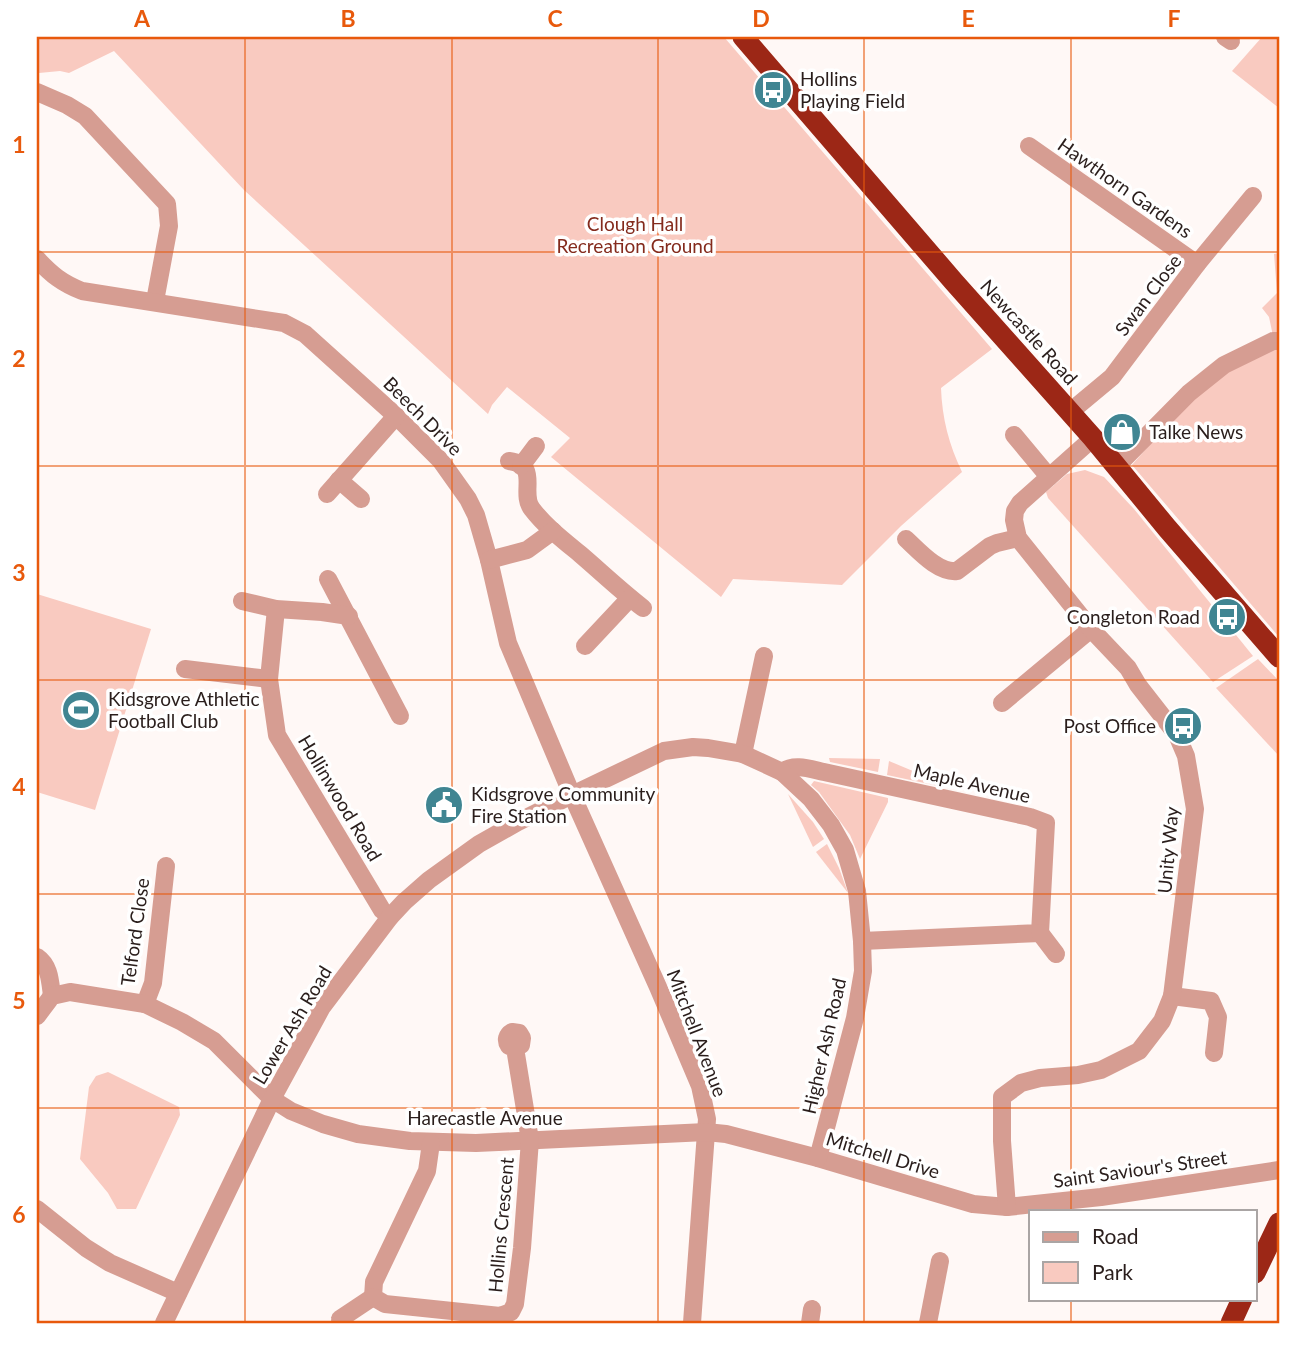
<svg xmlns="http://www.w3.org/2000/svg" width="1316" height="1360" viewBox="0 0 1316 1360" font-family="Lato,sans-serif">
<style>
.green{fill:#f9cac0}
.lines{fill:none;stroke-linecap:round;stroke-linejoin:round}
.minor{stroke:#d69d92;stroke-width:18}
.highway{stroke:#9c2716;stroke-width:21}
.grid{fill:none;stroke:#e8590c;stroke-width:2;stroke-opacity:0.55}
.labels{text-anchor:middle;stroke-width:7;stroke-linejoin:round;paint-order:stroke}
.poi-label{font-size:19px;fill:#2a1e1c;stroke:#fff;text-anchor:start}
.street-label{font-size:19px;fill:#2a1e1c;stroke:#fff}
.park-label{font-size:19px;fill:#842b1d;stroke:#fff}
.neatline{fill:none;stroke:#e8590c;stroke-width:2.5}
.grid-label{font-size:23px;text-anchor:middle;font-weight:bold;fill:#e8590c}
</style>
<rect width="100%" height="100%" fill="#fff8f6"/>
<!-- green -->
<g class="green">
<path d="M37,37H724L992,349L941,388C942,418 949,445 962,472L901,526L842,585L733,579L721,597L551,457L570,438L507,387L492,405L488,414L244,190L114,51L69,73L60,71L39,73L37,70Z"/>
<path d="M1262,37H1279V108L1232,71Z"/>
<path d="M1279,253V336H1273L1269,317L1262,308L1277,293L1274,254Z"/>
<path d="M1274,348H1279V637L1132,465C1158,436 1184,402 1217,379C1235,367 1254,357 1274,348Z"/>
<path d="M1085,470L1104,477L1134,509L1253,656L1213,682L1048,498L1046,492L1067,474Z"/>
<path d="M37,594L151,629L95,810L37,792Z"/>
<path d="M1258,659L1279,681V756L1216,688Z"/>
<path d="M829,758L880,759L878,772L830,762Z"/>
<path d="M889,761L944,784L943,787L887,775Z"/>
<path d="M814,781L888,798V802L860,859L850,835L819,792L811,785Z"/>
<path d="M788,794L813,822L824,839L813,847Z"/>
<path d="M827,844L839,868L848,893L816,852Z"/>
<path d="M108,1072L179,1107L180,1115L136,1209H117L108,1193L80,1159L89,1087L96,1076Z"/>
</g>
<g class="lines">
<!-- minor -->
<g class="minor">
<path d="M1225,37L1231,41"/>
<path d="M37,92L67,105L85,116L167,204L169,226L155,301"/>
<path d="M1029,146L1197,264"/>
<path d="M37,259C52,275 62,283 82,291L284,323L305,334L396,416L441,461L468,499L476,515L489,560L508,643L572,795L658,987L700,1086L707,1119L692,1323"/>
<path d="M1070,412L1112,377L1197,264L1253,196"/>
<path d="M1014,435L1049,477"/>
<path d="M509,461C541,465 519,493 532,509C545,526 563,540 580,554C601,572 621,591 643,608"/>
<path d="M521,466L536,446"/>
<path d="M1116,467L1189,393L1224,365L1273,341H1279"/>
<path d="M339,480L361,499"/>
<path d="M327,494L396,416"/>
<path d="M906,539C919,551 938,573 957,571L990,546L997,543L1018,538"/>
<path d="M489,560L527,550L553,531"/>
<path d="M328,579L400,716"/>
<path d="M242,601L276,609L322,612L349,616"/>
<path d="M276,609L269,679L277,735L382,910L390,917"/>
<path d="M585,646L630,598"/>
<path d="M185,669L269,679"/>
<path d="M1002,703L1091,629"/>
<path d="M743,754L764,656"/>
<path d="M782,772C794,763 810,769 824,772L1030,817L1046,823L1040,933L862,941"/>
<path d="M1040,933L1056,954"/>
<path d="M37,957C50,966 50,981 52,996"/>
<path d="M1172,996L1211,1001L1218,1017L1214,1053"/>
<path d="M145,1004L153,983L166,866"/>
<path d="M37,1016L52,996L70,992L145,1004L182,1022L214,1041L272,1099L291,1111L323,1124L358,1134L410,1141L476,1143L706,1132L726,1134L818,1158L973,1204L1007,1207L1101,1197L1279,1170"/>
<path d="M431,1143L427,1171L374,1282L373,1297L385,1304L500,1316L511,1312L515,1304L522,1248L530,1140L515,1048L509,1046C505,1040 507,1035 512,1032L519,1033L522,1038L521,1045L515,1048"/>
<path d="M1007,1207L1002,1141V1097L1021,1083L1040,1078L1078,1075L1101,1070L1139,1051L1162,1021L1172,996L1195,809L1186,756L1177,735L1138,685L1128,668L1091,629L1018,538L1014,520L1015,511L1020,503L1093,438"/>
<path d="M37,1209L86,1248L110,1263L178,1293"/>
<path d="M340,1319L373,1297"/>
<path d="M164,1323L272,1099L322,1007L390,917L404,902L429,880L479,844L518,822L572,795L664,751L693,747L708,748L743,754L782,772L811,799L831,825L845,850L857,891L862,941L863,971L855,1018L818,1158"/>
<path d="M810,1323L812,1309"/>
<path d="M928,1323L940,1261"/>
</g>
<!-- highway -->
<g class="highway">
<path d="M743,37L954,282L1093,438L1167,528L1279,657"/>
<path d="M1255,1273L1279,1223"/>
<path d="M1231,1323L1242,1299"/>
</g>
</g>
<!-- grid -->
<path class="grid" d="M245,37V1323M452,37V1323M658,37V1323M864,37V1323M1071,37V1211M37,252H1279M37,466H1279M37,680H1279M37,894H1279M37,1108H1279M1071,1299V1323"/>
<!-- icons -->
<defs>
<symbol id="bus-disc" viewBox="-11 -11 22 22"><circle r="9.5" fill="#408592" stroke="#fff"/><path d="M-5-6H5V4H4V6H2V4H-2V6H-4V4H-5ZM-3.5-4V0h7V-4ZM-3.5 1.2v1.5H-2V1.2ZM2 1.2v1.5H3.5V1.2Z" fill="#fff"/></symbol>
<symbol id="shop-disc" viewBox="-11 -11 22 22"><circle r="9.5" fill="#408592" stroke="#fff"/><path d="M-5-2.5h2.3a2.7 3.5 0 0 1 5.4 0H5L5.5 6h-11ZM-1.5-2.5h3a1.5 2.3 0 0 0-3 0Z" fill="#fff"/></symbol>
<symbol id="stadium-disc" viewBox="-11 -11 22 22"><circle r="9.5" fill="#408592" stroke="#fff"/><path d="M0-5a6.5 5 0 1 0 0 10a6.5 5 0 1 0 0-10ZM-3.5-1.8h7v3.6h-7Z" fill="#fff"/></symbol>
<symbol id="civic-disc" viewBox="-11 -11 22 22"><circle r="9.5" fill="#408592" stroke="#fff"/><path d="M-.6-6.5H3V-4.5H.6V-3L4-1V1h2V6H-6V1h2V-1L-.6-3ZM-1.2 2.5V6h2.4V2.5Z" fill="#fff"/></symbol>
</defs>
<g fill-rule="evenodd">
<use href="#bus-disc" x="751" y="68" width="44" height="44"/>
<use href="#shop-disc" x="1100" y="410" width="44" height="44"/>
<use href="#bus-disc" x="1205" y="595" width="44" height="44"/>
<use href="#stadium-disc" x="59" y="688" width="44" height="44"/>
<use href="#bus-disc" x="1161" y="704" width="44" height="44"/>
<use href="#civic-disc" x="422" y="783" width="44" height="44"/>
</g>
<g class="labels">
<!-- poi labels -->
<g class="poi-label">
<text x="800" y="86">Hollins<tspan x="800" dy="22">Playing Field</tspan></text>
<text x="1149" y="439">Talke News</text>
<text x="1200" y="624" text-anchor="end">Congleton Road</text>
<text x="108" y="706">Kidsgrove Athletic<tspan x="108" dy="22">Football Club</tspan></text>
<text x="1156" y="733" text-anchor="end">Post Office</text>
<text x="471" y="801">Kidsgrove Community<tspan x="471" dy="22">Fire Station</tspan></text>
</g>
<!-- street labels -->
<g class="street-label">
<text transform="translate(1125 188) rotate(35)" y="7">Hawthorn Gardens</text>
<text transform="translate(1148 295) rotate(-53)" y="7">Swan Close</text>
<text transform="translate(1029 332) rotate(48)" y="7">Newcastle Road</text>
<text transform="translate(423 416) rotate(45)" y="7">Beech Drive</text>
<text transform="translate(972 783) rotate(13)" y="7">Maple Avenue</text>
<text transform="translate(340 798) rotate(59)" y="7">Hollinwood Road</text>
<text transform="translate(1168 850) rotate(-85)" y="7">Unity Way</text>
<text transform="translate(135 932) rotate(-82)" y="7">Telford Close</text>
<text transform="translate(292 1025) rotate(-59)" y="7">Lower Ash Road</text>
<text transform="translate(697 1033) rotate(69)" y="7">Mitchell Avenue</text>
<text transform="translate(824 1046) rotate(-77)" y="7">Higher Ash Road</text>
<text x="485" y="1125">Harecastle Avenue</text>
<text transform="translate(883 1155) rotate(17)" y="7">Mitchell Drive</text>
<text transform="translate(1140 1169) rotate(-8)" y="7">Saint Saviour's Street</text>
<text transform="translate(501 1225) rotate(-85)" y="7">Hollins Crescent</text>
</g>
<!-- park labels -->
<g class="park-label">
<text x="635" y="231">Clough Hall<tspan x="635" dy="22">Recreation Ground</tspan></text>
</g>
</g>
<!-- border -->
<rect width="1316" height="1360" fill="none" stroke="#ffffff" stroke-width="77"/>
<!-- legend -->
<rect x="1029" y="1210" width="228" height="91" fill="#ffffff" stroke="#aaa5a4" stroke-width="2"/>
<rect x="1043" y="1232" width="35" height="10" fill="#d69d92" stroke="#aaa5a4" stroke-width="2"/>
<text x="1092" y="1244" font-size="21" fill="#2a1e1c">Road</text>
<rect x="1043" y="1262" width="35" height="21" fill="#f9cac0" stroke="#aaa5a4" stroke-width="2"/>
<text x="1092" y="1280" font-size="21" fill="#2a1e1c">Park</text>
<rect x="38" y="38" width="1240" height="1284" class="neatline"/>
<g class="grid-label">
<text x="142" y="27">A</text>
<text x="348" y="27">B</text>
<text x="555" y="27">C</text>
<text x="761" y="27">D</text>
<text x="968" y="27">E</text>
<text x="1174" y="27">F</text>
<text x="19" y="153">1</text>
<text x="19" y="367">2</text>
<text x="19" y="581">3</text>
<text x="19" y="795">4</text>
<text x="19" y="1009">5</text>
<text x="19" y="1223">6</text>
</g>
</svg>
